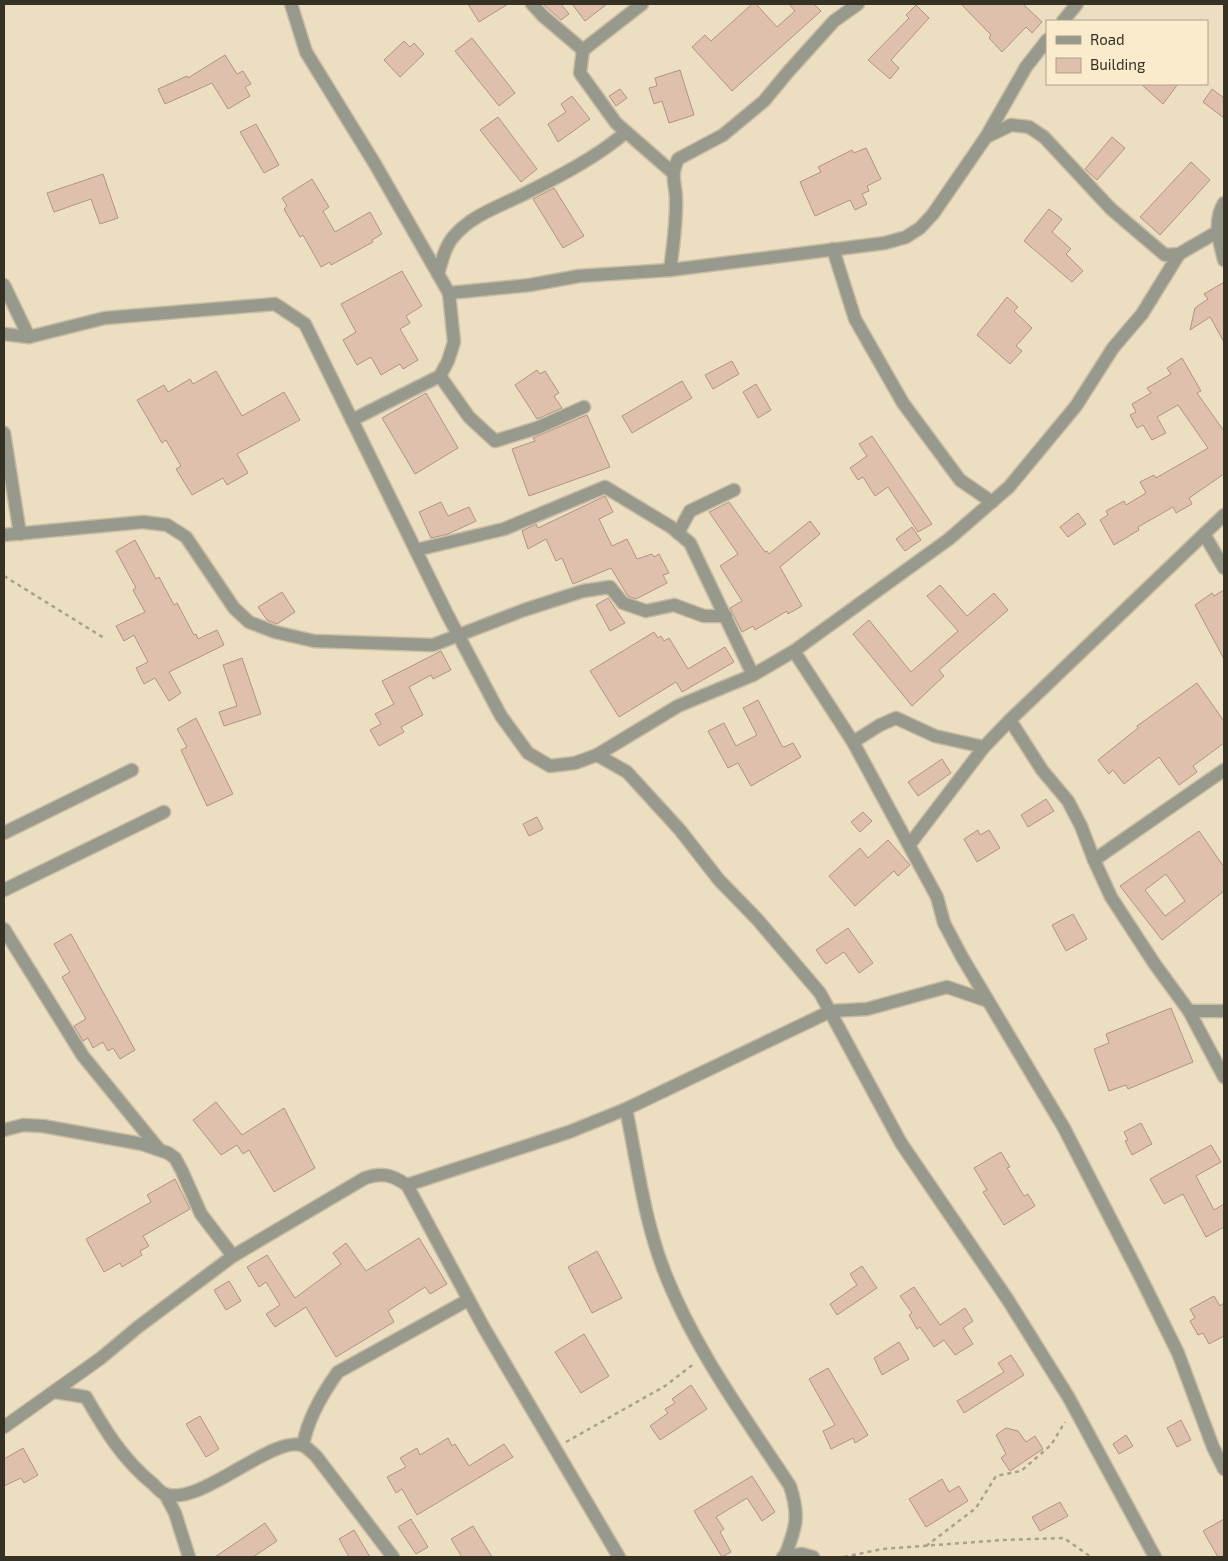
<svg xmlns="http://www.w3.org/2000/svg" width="1228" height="1561" viewBox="0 0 1228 1561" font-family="'Exo 2',sans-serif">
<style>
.building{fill:#dec0ad;stroke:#b19482;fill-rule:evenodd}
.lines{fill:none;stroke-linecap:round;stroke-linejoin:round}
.minor-casing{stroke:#c8bba1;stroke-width:15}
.path{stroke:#aba189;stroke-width:2.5;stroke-dasharray:4 4;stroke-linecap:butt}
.minor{stroke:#96998c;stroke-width:12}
</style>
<rect width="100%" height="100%" fill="#ecdec0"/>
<!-- building -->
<g class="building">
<path d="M468,4H508L479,22Z"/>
<path d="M543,4H561L569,14L561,20Z"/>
<path d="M572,4H607L585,21Z"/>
<path d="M752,4H756L777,27L795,11L789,4H814L821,11L732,91L692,47L705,35L711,41Z"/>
<path d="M961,4H1023L1042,22L1032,33L1026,27L1002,52L989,38L991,35Z"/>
<path d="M916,5L929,18L891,60L899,68L890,79L868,60L909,18L906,15Z"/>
<path d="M472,38L515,93L499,106L455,51Z"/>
<path d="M404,41L410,47L414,43L424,54L400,77L384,60Z"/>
<path d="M225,55L237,74L243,71L251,84L245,87L250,96L228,109L212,83L165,104L158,89L187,76L188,78Z"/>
<path d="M680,70L694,115L669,123L662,101L654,104L649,88L657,86L655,78Z"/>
<path d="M1141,84H1178L1163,104Z"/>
<path d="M620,89L627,98L616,106L609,96Z"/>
<path d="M1212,89L1224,98V118L1203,102Z"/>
<path d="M572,96L590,119L558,142L548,124L566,112L561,104Z"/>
<path d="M498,117L537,169L521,182L480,130Z"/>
<path d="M256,124L279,165L264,173L240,132Z"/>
<path d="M1112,137L1125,148L1097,180L1085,169Z"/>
<path d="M866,148L881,179L867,186L869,191L862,194L867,204L855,210L850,200L815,216L800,182L821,172L818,167L852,150L854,153Z"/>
<path d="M1191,162L1210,180L1160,235L1140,217Z"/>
<path d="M103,174L118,218L100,224L91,199L54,212L47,193Z"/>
<path d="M312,179L329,207L323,211L335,232L370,212L382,234L372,240L373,242L331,265L330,262L321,267L303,235L300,237L284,209L287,206L282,198Z"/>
<path d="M554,188L584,236L563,248L533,199Z"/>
<path d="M1049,209L1062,219L1052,232L1071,249L1066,254L1083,271L1072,282L1024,241Z"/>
<path d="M402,271L422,306L406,316L410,323L400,329L418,360L403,369L400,364L381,375L371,357L357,365L343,340L356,332L341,304Z"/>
<path d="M1224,282V342L1210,317L1190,330L1195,308L1208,299L1204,294Z"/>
<path d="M1007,297L1018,307L1014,311L1032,328L1016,346L1022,351L1010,364L977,335Z"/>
<path d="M1182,358L1201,391L1197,393L1224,431V474L1189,498L1192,504L1176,513L1173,507L1138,527L1139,530L1114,545L1100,520L1108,515L1106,511L1124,501L1126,505L1146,493L1140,482L1154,475L1156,478L1208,448L1178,405L1157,417L1166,433L1152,440L1143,425L1137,428L1130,415L1136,412L1132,404L1151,393L1147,388L1171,374L1167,368Z"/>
<path d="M732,361L739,374L713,389L705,375Z"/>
<path d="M537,370L540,374L545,371L559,393L554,396L562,408L537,419L515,385Z"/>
<path d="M216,371L242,416L284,392L300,420L237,454L248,473L227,485L223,478L192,495L176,469L181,466L166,440L162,443L137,400L164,385L168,392L190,379L193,384Z"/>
<path d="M682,381L692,398L632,433L622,416Z"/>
<path d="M756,384L771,410L758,418L743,392Z"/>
<path d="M426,393L458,448L415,474L382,418Z"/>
<path d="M587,415L610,467L529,496L512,449L535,441L533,438Z"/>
<path d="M872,436L932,524L918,532L888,487L875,496L863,477L858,480L850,468L867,456L859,444Z"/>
<path d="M605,496L613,512L599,519L612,546L627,539L637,559L652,554L654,557L659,554L669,573L663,575L667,583L636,599L628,596L611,568L573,584L562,558L556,561L546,539L528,549L522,531L536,524L538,528Z"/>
<path d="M441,502L448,516L469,507L476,521L448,534L431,538L419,512Z"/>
<path d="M729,502L765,552L767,551L769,554L810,521L820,534L780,567L802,606L788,614L787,611L755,630L753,626L742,632L730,608L742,601L720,566L738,554L709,512Z"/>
<path d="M1078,513L1086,524L1068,537L1060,527Z"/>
<path d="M912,527L921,540L905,551L896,539Z"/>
<path d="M135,540L156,579L159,577L174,605L177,603L194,635L196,634L198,639L217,630L224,645L169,672L181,693L169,701L155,678L144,684L136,668L148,662L134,635L124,641L116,626L145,612L133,590L136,588L116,551Z"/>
<path d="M940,585L967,616L994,593L1008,610L939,670L944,676L912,706L853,634L869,620L911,672L958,631L927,596Z"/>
<path d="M1224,590V659L1195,605L1212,593L1214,596Z"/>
<path d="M282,592L295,612L277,624L267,620L258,607Z"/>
<path d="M608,598L625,623L610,631L596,605Z"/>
<path d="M654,632L658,638L661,636L664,641L669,638L688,669L725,647L734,662L682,692L676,682L619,717L590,671Z"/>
<path d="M441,651L451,670L433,679L431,675L409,687L423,715L401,727L404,732L379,746L370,730L381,724L375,714L394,704L382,681Z"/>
<path d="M242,658L261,714L224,726L219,712L237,706L223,665Z"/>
<path d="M1197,683L1224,721V743L1193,766L1197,772L1179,785L1159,757L1124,784L1113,770L1109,774L1098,760L1138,728L1137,726Z"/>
<path d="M758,700L782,746L784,747L793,743L801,757L751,786L738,763L728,768L708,731L724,723L736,746L757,735L743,708Z"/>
<path d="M196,718L233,794L207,806L181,750L187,747L177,729Z"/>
<path d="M942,759L951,773L918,796L908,782Z"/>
<path d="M1046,799L1054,811L1028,827L1021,815Z"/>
<path d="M863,812L872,821L860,832L851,822Z"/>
<path d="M537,817L543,829L529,836L523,824Z"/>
<path d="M978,830L980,835L989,830L1000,848L977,862L964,839Z"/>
<path d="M1199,831L1224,867V891L1162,940L1120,886ZM1166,874L1185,901L1165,916L1145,890Z"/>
<path d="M888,840L910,865L898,876L894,871L855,906L829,876L860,848L868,858Z"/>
<path d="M1073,914L1087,939L1066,951L1052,925Z"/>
<path d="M848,928L873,963L859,973L844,952L826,964L816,950Z"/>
<path d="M71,934L135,1050L120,1059L113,1048L108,1051L103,1042L93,1048L88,1038L83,1041L74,1026L86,1019L62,977L70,972L54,944Z"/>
<path d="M1171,1008L1193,1062L1128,1089L1126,1085L1109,1091L1094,1049L1109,1043L1106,1034Z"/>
<path d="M216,1102L242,1135L284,1108L315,1168L274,1192L249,1150L243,1154L237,1145L221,1155L193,1120Z"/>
<path d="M1141,1123L1152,1144L1132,1155L1125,1141L1128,1140L1124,1132Z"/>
<path d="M1211,1145L1221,1162L1196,1176L1214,1210L1224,1204V1227L1206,1237L1183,1194L1164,1204L1150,1179Z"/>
<path d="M1001,1152L1010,1167L1007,1168L1024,1196L1028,1194L1035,1206L1004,1225L983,1192L987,1190L974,1168Z"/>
<path d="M175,1179L190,1209L143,1236L149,1246L140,1251L142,1255L122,1267L120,1263L104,1272L86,1239L151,1202L147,1195Z"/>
<path d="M419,1238L447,1284L430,1294L425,1287L388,1311L394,1322L336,1357L306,1307L275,1327L266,1314L280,1305L266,1282L259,1287L247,1267L267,1255L295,1298L341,1264L333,1253L346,1243L366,1271Z"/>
<path d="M597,1251L622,1298L592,1313L568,1267Z"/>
<path d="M862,1266L877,1288L837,1315L830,1304L857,1285L850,1274Z"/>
<path d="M229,1281L241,1301L226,1310L214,1290Z"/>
<path d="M914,1287L940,1325L965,1308L973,1321L963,1328L973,1344L955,1355L944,1340L934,1347L920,1327L917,1329L909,1315L912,1313L900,1296Z"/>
<path d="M1214,1296L1220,1306L1224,1303V1336L1209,1344L1203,1333L1198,1335L1190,1321L1195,1318L1190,1309Z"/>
<path d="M584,1334L609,1376L581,1393L555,1352Z"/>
<path d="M899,1342L909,1359L882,1375L874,1358Z"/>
<path d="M1011,1355L1024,1375L964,1413L957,1401L1004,1372L998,1363Z"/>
<path d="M828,1368L868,1435L855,1443L853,1438L831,1449L823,1431L835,1425L809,1379Z"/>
<path d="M691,1385L707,1409L660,1440L650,1426L668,1413L665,1409L675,1403L672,1399Z"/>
<path d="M200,1416L219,1449L206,1457L186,1424Z"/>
<path d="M1181,1420L1191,1440L1177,1447L1167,1428Z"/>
<path d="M1006,1428L1018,1431L1026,1442L1035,1436L1043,1449L1010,1471L1001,1458L1006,1454L996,1435Z"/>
<path d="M1126,1435L1133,1446L1119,1454L1113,1444Z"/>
<path d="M448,1438L452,1446L455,1444L469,1466L504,1444L513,1457L417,1515L402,1489L396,1493L387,1477L406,1467L400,1458L417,1448L420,1455Z"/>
<path d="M23,1448L38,1475L24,1483L21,1478L4,1486V1459Z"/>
<path d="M752,1476L775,1512L762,1521L747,1498L716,1517L724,1529L720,1532L731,1552L722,1557L694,1511Z"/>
<path d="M942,1479L949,1492L959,1486L968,1501L926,1527L909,1499Z"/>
<path d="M1060,1502L1068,1516L1040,1531L1032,1517Z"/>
<path d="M411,1519L428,1547L416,1554L398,1527Z"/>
<path d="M1224,1519V1557H1218L1203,1531Z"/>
<path d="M265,1523L277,1541L253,1557H215Z"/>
<path d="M473,1526L492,1557H462L451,1539Z"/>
<path d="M354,1530L370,1557H349L339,1539Z"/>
</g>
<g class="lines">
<defs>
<g id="minor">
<path d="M291,4L306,52L375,164L449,293L530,285L579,276L670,270L885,243L906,237L920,228L933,214L986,137L1026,67L1047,40"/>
<path d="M532,4L543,16L583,50"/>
<path d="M642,4L583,50L580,73L616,123L672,172"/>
<path d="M1063,21L1077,4"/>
<path d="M986,137L1011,125L1029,127L1044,137L1111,209L1165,255L1179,254L1217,232"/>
<path d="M1224,203C1213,221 1219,241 1224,260"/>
<path d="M833,249L855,319L903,403L960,480L992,502"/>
<path d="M670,270C673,248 676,226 676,204C677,184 669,179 678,159L723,135L764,101L788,72L834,21L858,4"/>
<path d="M438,274C442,261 445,246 454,236C473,214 501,206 526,193C560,176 597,157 626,132"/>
<path d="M4,285L29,337"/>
<path d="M4,334L29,337L105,318L275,304L305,324L446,612L501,716L528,753L550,766L575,763L597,755L678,706L753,675L794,651L949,539L1009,487L1076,406L1113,348L1142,314L1179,254"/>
<path d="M440,376L469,417L495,441L537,428L584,407"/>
<path d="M352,420L440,376L448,361L454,342L449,293"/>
<path d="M4,433L20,534"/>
<path d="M678,533L690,511L734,490"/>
<path d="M1204,534L1224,568"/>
<path d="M4,535L143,522L167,525L186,537L234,608L249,622L275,632L314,641L433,645L524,610L583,591L610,587L623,603L646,611L674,605L704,616H726"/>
<path d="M416,550L504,529L605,487L671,527L690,543L753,675"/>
<path d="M794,651L853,742L937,897L944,923L962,957L1064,1128L1142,1280L1178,1353L1213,1447L1224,1469"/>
<path d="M1010,720L1042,770L1068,801L1081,826L1094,860L1111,897L1154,963L1189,1011L1224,1077"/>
<path d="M853,742L880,725L896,718L935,736L984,747"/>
<path d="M597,755L627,772L680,830L719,880L757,919L820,993L901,1143L1008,1300L1069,1398L1155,1557"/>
<path d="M4,833L132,770"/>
<path d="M910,844L984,747L1010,720L1224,515"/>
<path d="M1094,860L1224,770"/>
<path d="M4,890L164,812"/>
<path d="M4,929L83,1056L158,1148"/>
<path d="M1189,1011H1224"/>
<path d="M626,1109C637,1162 644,1218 663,1268C693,1347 744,1416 790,1486C800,1516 796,1528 785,1556"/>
<path d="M4,1130L23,1125L43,1126L142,1144L168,1153L175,1158L182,1171L201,1214L233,1256"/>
<path d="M407,1185L569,1132L626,1109L831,1011L867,1009L947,987L988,1001"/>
<path d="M55,1392L86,1397C105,1430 123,1460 153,1484C156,1487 161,1493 165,1494C199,1507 270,1437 301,1445C307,1446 312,1453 316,1456L393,1557"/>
<path d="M4,1427L101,1358L138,1327L233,1256L365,1178C382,1172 392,1175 407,1185L484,1328L619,1557"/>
<path d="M303,1445C308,1418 322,1394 338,1372L468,1300"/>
<path d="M165,1494L175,1513L189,1557"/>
<path d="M783,1557L802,1554L813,1557"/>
</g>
</defs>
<!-- minor casing -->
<use href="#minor" class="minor-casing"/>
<!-- path -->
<g class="path">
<path d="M4,576L104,638"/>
<path d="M566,1442L665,1386L695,1363"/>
<path d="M926,1546L976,1508L996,1476L1021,1471L1051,1445L1065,1422"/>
<path d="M844,1557L882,1549L1003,1540L1064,1538L1091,1557"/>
</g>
<!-- minor -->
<use href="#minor" class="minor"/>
</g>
<!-- border -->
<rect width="1228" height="1561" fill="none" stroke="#363125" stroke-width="10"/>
<!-- legend -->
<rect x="1046" y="20" width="162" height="65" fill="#faebcd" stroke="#aca18a"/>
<rect x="1056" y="36" width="25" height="8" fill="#96998c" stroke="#aca18a"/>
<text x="1090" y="45" font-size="15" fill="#363125">Road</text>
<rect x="1056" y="58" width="25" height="15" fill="#dec0ad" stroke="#aca18a"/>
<text x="1090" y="70" font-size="15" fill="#363125">Building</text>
</svg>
